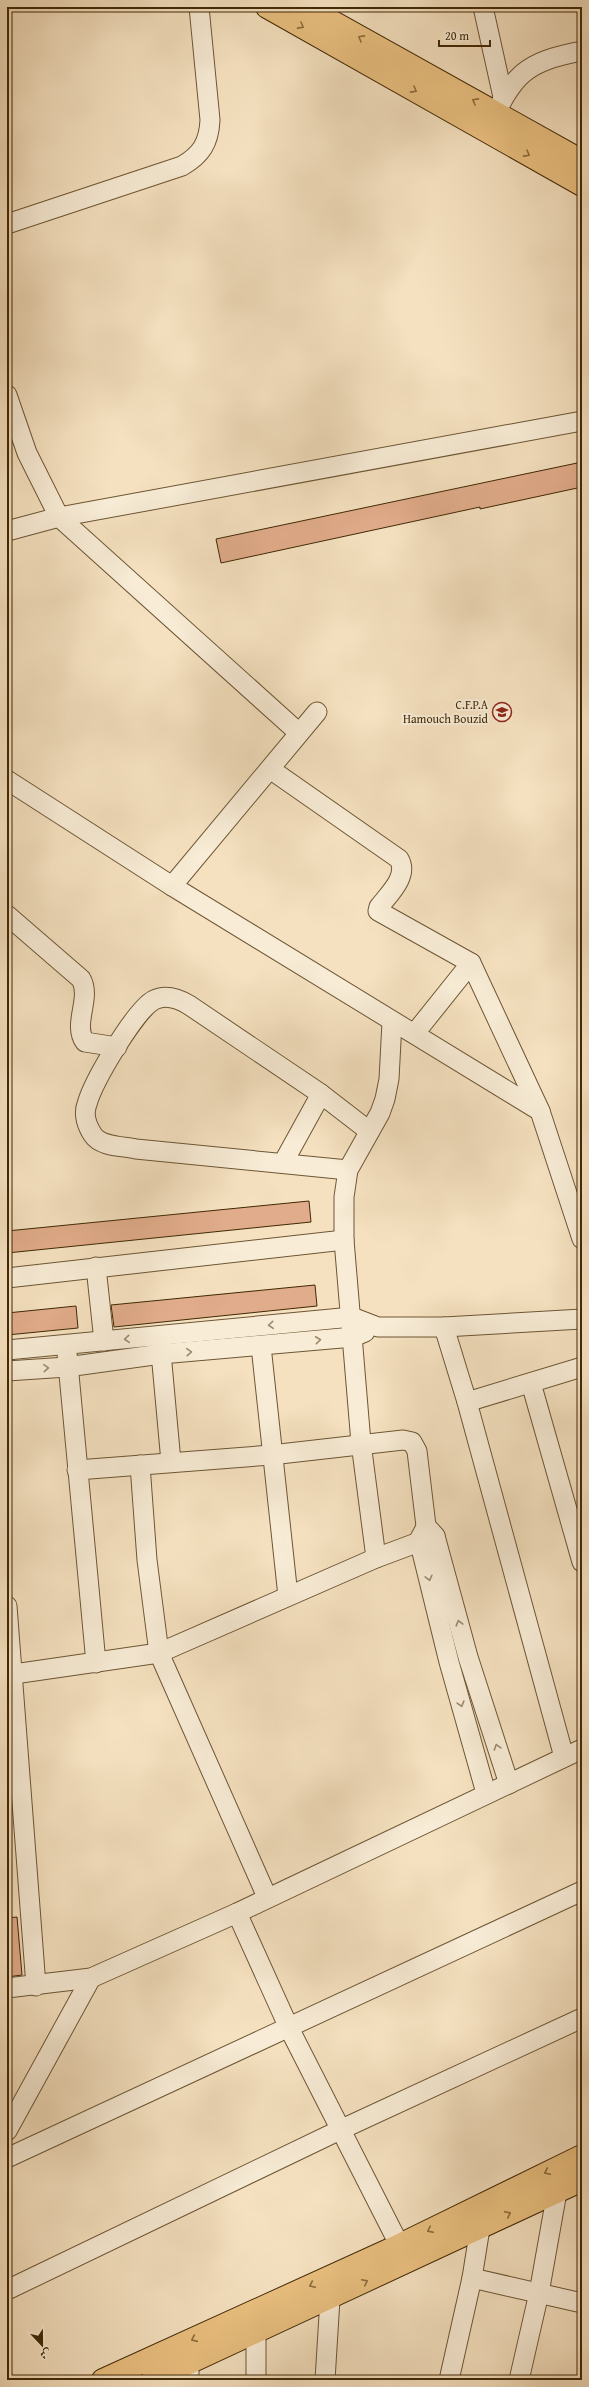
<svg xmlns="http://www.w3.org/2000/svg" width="589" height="2387" viewBox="0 0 589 2387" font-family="'Gentium Book Plus',Amiri,serif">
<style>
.building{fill:#e1ac8b;stroke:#402805}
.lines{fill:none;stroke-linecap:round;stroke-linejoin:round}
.minor-casing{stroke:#6d5634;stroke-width:21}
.major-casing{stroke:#402805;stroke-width:24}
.minor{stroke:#f8ecd6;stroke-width:19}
.major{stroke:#eac080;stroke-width:22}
.oneway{stroke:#8c6c3c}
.oneway2{stroke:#9c8a6e}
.labels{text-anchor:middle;stroke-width:4;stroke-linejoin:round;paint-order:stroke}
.poi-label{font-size:12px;fill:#402805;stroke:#f8ecd6;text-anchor:end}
</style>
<rect width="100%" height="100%" fill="#f5e1c0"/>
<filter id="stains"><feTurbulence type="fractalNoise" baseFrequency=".005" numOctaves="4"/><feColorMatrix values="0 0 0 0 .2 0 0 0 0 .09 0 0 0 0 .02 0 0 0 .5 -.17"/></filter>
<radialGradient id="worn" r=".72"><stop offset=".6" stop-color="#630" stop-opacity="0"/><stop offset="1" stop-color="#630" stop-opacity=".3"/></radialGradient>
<!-- building -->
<g class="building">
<path d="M582,462V487L480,509V507L221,563L216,539Z"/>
<path d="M309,1201L311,1222L7,1253V1231Z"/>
<path d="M315,1285L317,1306L114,1327L111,1305Z"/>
<path d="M76,1306L78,1328L7,1335V1313Z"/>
<path d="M17,1917L22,1975L7,1977V1918Z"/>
</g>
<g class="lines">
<defs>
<g id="minor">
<path d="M483,7L503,97"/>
<path d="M489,127C514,74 524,62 582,51"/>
<path d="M7,224L182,166C201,155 209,143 210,120L199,7"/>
<path d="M7,395L27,453L59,517L299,733"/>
<path d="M7,531L59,517L582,421"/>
<path d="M270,769L399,859C409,876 389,894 379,907L378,911L471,963L540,1111"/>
<path d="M7,780L172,886L540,1111L582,1239"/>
<path d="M172,886L317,712"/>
<path d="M7,915L81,979C92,998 72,1024 85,1042L117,1047"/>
<path d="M415,1033L471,963"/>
<path d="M283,1163L321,1094"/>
<path d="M348,1170L136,1149C123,1146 101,1147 93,1135C87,1126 83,1114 87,1104C93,1082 135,1010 154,1000C166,994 179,999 189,1005L321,1094L369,1131"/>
<path d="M96,1267L104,1341"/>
<path d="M7,1278L344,1240"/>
<path d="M444,1327L467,1402L564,1757"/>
<path d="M160,1342L171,1462"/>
<path d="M261,1346L288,1596"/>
<path d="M7,1350L352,1317L378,1327H444L582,1319"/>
<path d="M67,1353L96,1663"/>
<path d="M7,1371L67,1367L161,1354L353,1337L365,1332"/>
<path d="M531,1383L582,1562"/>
<path d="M467,1402L582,1367"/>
<path d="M140,1465L147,1560L159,1653L267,1897"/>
<path d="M77,1470L271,1455L403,1440L412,1442L417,1451L426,1526L435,1536L468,1657L509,1784"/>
<path d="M425,1529L419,1540L449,1662L486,1793"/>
<path d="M376,1558L361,1443L344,1240V1197L348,1170L380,1113L385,1099L389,1079L392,1022"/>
<path d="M7,1606L36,1986"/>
<path d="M7,1675L159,1653L376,1558L435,1536"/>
<path d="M237,1913L289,2028L406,2258"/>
<path d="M7,1988L91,1978L237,1913L582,1749"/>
<path d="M7,2131L91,1978"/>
<path d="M7,2158L582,1891"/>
<path d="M472,2278L480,2228"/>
<path d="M7,2290L342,2129L582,2018"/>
<path d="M256,2319V2380"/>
<path d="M189,2380V2363"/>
<path d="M325,2380L330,2299"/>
<path d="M449,2380L472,2278L582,2303"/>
<path d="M519,2380L539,2293L557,2192"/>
</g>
<g id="major">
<path d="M267,7L582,185"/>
<path d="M306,7L582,161"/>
<path d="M103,2380L400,2245L582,2156"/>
<path d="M152,2380L582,2180"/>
</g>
</defs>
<!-- minor casing -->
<use href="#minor" class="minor-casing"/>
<!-- major casing -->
<use href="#major" class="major-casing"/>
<!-- minor -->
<use href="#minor" class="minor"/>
<!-- major -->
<use href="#major" class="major"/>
</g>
<!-- one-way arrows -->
<defs><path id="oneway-chevron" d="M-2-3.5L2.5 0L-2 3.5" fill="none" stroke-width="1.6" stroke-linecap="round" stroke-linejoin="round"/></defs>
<g class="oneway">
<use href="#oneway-chevron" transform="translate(301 26) rotate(29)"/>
<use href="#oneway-chevron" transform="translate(361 38) rotate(-151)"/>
<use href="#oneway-chevron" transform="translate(414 90) rotate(29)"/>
<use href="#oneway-chevron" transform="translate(475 101) rotate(-151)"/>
<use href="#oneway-chevron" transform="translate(527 154) rotate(29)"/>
<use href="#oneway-chevron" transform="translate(547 2172) rotate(155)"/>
<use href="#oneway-chevron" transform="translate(508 2214) rotate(-25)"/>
<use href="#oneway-chevron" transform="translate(430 2230) rotate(154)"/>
<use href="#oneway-chevron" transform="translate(365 2282) rotate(-26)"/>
<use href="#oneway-chevron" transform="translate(312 2285) rotate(155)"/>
<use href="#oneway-chevron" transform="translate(194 2339) rotate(156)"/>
</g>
<g class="oneway2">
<use href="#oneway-chevron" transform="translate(271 1325) rotate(175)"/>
<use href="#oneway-chevron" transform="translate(127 1339) rotate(175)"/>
<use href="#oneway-chevron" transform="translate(318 1340) rotate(-6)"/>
<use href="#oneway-chevron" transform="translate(189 1352) rotate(-4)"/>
<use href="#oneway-chevron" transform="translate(46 1368) rotate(-4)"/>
<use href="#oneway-chevron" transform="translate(429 1578) rotate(76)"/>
<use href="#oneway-chevron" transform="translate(459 1623) rotate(-105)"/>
<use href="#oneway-chevron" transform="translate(461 1704) rotate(74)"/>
<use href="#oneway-chevron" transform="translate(497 1747) rotate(-108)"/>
</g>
<!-- icons -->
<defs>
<symbol id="university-ring" viewBox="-11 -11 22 22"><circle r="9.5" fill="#f8ecd6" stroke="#8f2418" stroke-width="1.5"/><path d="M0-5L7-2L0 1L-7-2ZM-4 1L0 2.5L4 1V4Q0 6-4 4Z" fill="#8f2418"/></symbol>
</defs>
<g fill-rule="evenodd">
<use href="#university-ring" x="491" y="701" width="22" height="22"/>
</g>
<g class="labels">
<!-- poi labels -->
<g class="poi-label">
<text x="488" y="709">C.F.P.A<tspan x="488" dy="14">Hamouch Bouzid</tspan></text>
</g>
</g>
<!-- margin -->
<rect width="589" height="2387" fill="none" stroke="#f5e1c0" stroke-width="24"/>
<rect x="8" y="8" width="573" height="2371" fill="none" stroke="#402805" stroke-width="2"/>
<rect x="12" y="12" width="565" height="2363" fill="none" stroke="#402805"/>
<!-- north arrow -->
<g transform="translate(42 2345) rotate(158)" stroke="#f8ecd6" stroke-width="3" paint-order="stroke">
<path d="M0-3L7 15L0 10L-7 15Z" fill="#402805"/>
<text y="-6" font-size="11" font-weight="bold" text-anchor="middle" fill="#402805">ش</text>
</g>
<!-- scale -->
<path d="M439 40v6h51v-6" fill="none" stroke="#402805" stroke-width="2"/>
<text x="445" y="40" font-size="12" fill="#402805" stroke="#f8ecd6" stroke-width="3" paint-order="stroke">20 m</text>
<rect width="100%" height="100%" filter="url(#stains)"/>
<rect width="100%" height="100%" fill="url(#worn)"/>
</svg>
